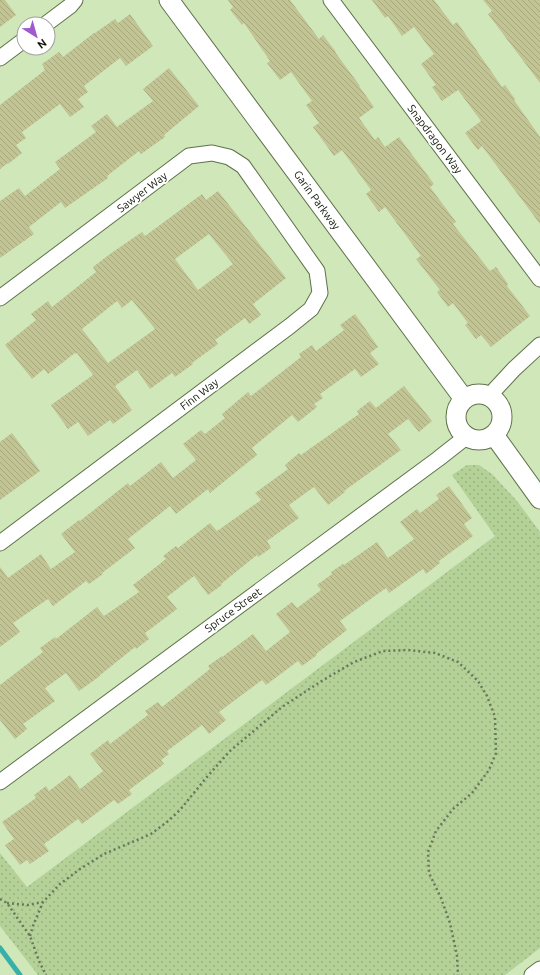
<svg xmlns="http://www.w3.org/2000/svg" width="540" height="975" viewBox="0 0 540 975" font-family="Ubuntu,sans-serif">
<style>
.park{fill:url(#park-dots)}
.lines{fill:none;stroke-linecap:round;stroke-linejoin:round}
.stream{stroke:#37b0aa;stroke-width:5}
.building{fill:url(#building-back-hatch);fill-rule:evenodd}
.minor-casing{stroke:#5f734b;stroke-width:17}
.tertiary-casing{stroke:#5f734b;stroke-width:21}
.path{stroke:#69775a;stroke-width:2.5;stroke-dasharray:2 3;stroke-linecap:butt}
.minor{stroke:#fff;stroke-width:15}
.tertiary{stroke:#fff;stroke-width:19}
.labels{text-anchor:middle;stroke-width:4;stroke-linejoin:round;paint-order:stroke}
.street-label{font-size:11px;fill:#0e1506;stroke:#fff}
</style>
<defs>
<pattern id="park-dots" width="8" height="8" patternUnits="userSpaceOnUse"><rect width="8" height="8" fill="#b4d198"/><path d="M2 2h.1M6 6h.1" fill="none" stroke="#9ab382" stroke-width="1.8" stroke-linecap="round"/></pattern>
<pattern id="building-back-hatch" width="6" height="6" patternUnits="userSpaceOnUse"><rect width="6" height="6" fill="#c2c494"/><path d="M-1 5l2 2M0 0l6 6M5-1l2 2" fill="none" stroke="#a6a87e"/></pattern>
</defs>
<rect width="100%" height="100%" fill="#d0e7ba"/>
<!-- park -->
<path class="park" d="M467,465H479L492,474L517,501L540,532V948L505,975H38L0,926V853L27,887L495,536L452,475Z"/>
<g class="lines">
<!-- stream -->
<path class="stream" d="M0,948L20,975"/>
</g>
<!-- building -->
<g class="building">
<path d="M0,0H5L16,15L0,27Z"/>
<path d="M228,0H290L319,39L323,35L336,52H335L360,86H359L374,107L359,118L375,140L378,137L385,147L399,137L434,184L430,187L456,222L453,224L490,271L496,267L508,284L507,286L530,316L491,347L481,335L476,339L465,325L468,323L453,303L448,307L437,292L440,290L416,259L421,256L385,207L379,212L366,194L371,190L342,150L334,156L313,127L319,123L306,105L312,101L291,72L280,80L267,63L270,61L244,23L242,25L230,10L233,7Z"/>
<path d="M372,0H434L453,25L457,22L502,87L505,85L515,99L514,100L540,137V224L482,146L478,150L465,133L481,121L458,90L442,101L432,87L436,85L421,64L434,54L414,27L402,36L388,16L385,18Z"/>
<path d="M483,0H540V83L488,14L492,11Z"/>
<path d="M130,14L153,46L126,66L120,58L84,86L88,92L78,99L84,107L70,117L60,104L22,132L26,138L16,145L22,153L8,164V163L0,169V105L45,70L42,64L59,52L63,57L94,33H95L115,19L118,23Z"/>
<path d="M169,68L199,106L164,135L165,137L141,154L139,151L107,176L108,178L65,208L61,202L29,227L34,234L0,258V201L19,188L25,196L60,169L55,162L96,132L91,126L107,114L117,127L153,101L143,89Z"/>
<path d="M218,191L286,278L253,304L261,315L249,324L245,318L215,340L218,344L192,363L193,364L175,377L172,373L150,389L137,370L115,386L132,410L113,424L110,420L88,436L78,422L68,429L51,405L93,375L77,353L76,354L75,353L48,374L44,369L32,379L5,345L36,320L31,314L48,301L52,307L96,272L93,267L110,254L142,232L145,236L202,194L206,200ZM209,234L233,264L198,290L175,259ZM132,300L155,329L108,363L82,329L117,301L122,308Z"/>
<path d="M355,314L378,347L370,353L379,364L361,377L355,369L320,394L323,398L314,404L317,407L298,422L292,415L252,448L257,455L210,493L208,489L176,514L170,506L128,539L135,548L102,573L103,574L89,584L86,581L53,606L48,599L13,623L20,632L0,647V567L8,578L41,554L51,569L75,552L61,534L79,520L80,521L128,483L130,486L161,462L173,478L196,460L183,444L201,430L205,434L225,418L222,414L248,392L251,396L301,357L299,354L312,345L316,351L344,330L340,325Z"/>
<path d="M404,386L432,421L419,432L408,419L388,434L401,450L344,491L345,492L328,505L314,487L289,505L299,518L267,541L271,548L258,557L257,555L221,584L222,585L208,595L194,576L167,597L177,609L145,633L149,639L136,649L135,647L99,676H100L79,691L66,673L45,688L55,701L23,724L27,729L15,739L0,720V685L43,652L40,648L55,637L56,639L97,607L104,616L139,592L133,585L166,559L163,556L176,546L178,548L210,523L217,531L261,500L255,493L288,469L285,465L299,453L301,455L359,414L357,411L370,401L376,408Z"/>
<path d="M12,433L40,471L0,500V442Z"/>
<path d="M449,486L472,518L464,524L473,536L439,561L440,563L426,574L423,569L389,593L386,588L340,621L347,630L316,654L317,655L302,666L298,661L266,685L262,680L219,712L226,720L209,734L202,725L167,751L169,754L161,760L164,764L129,790L132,794L118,804L114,800L82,824L78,819L44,844L49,851L30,864L27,860L20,865L5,845L14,839L2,822L36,798L34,795L46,786L49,791L70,775L80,789L103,771L90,754L108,740L110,744L148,715L145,711L158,702L162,707L210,669L208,666L222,656V657L253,634L266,651L290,632L276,614L292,602L297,608L321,590L317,585L332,574L331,572L343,564L344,565L377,542L388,558L414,539L400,522L417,509L420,513L439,499L436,495Z"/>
</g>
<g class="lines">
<defs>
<g id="minor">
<path d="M331,0L540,279"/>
<path d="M46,24L70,6L75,0"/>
<path d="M0,58L24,40"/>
<path d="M0,298L189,156L212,153L229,157L243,166L317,271L320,293L311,309L290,326L0,543"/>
<path d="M489,396L514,369L540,345"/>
<path d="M0,782L438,459L466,437"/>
<path d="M532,975L540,969"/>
</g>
<g id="tertiary">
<path d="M169,0L464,399"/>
<circle cx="479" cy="417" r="23"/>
<path d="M494,435L540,499"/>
</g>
</defs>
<!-- minor casing -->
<use href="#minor" class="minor-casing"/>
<!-- tertiary casing -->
<use href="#tertiary" class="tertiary-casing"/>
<!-- path -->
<g class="path">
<path d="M0,899L7,903L30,936L39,961L46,975"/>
<path d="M7,903L28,905L43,902L60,884L80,869L104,854L151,834L167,822L180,810L206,778L230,751L282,707L320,682L354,662L383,651L408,650L435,653L458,662L478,681L487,696L495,717L496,753L489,770L472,793L453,809L436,831L428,852L429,873L441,898L450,923L457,956L458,975"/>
<path d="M30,936L33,926L43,902"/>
</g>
<!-- minor -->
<use href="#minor" class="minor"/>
<!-- tertiary -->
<use href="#tertiary" class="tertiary"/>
</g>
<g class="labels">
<!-- street labels -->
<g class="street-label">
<text transform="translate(435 139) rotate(53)" y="4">Snapdragon Way</text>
<text transform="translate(142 192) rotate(-37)" y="4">Sawyer Way</text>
<text transform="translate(317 200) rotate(54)" y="4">Garin Parkway</text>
<text transform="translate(199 394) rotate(-37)" y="4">Finn Way</text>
<text transform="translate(233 610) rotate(-36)" y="4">Spruce Street</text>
</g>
</g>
<!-- north arrow -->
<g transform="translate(36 36) rotate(143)"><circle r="19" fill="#ffffff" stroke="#9fa19b"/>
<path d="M0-3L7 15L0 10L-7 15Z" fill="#a05ace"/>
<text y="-6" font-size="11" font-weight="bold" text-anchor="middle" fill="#0e1506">N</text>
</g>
</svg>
